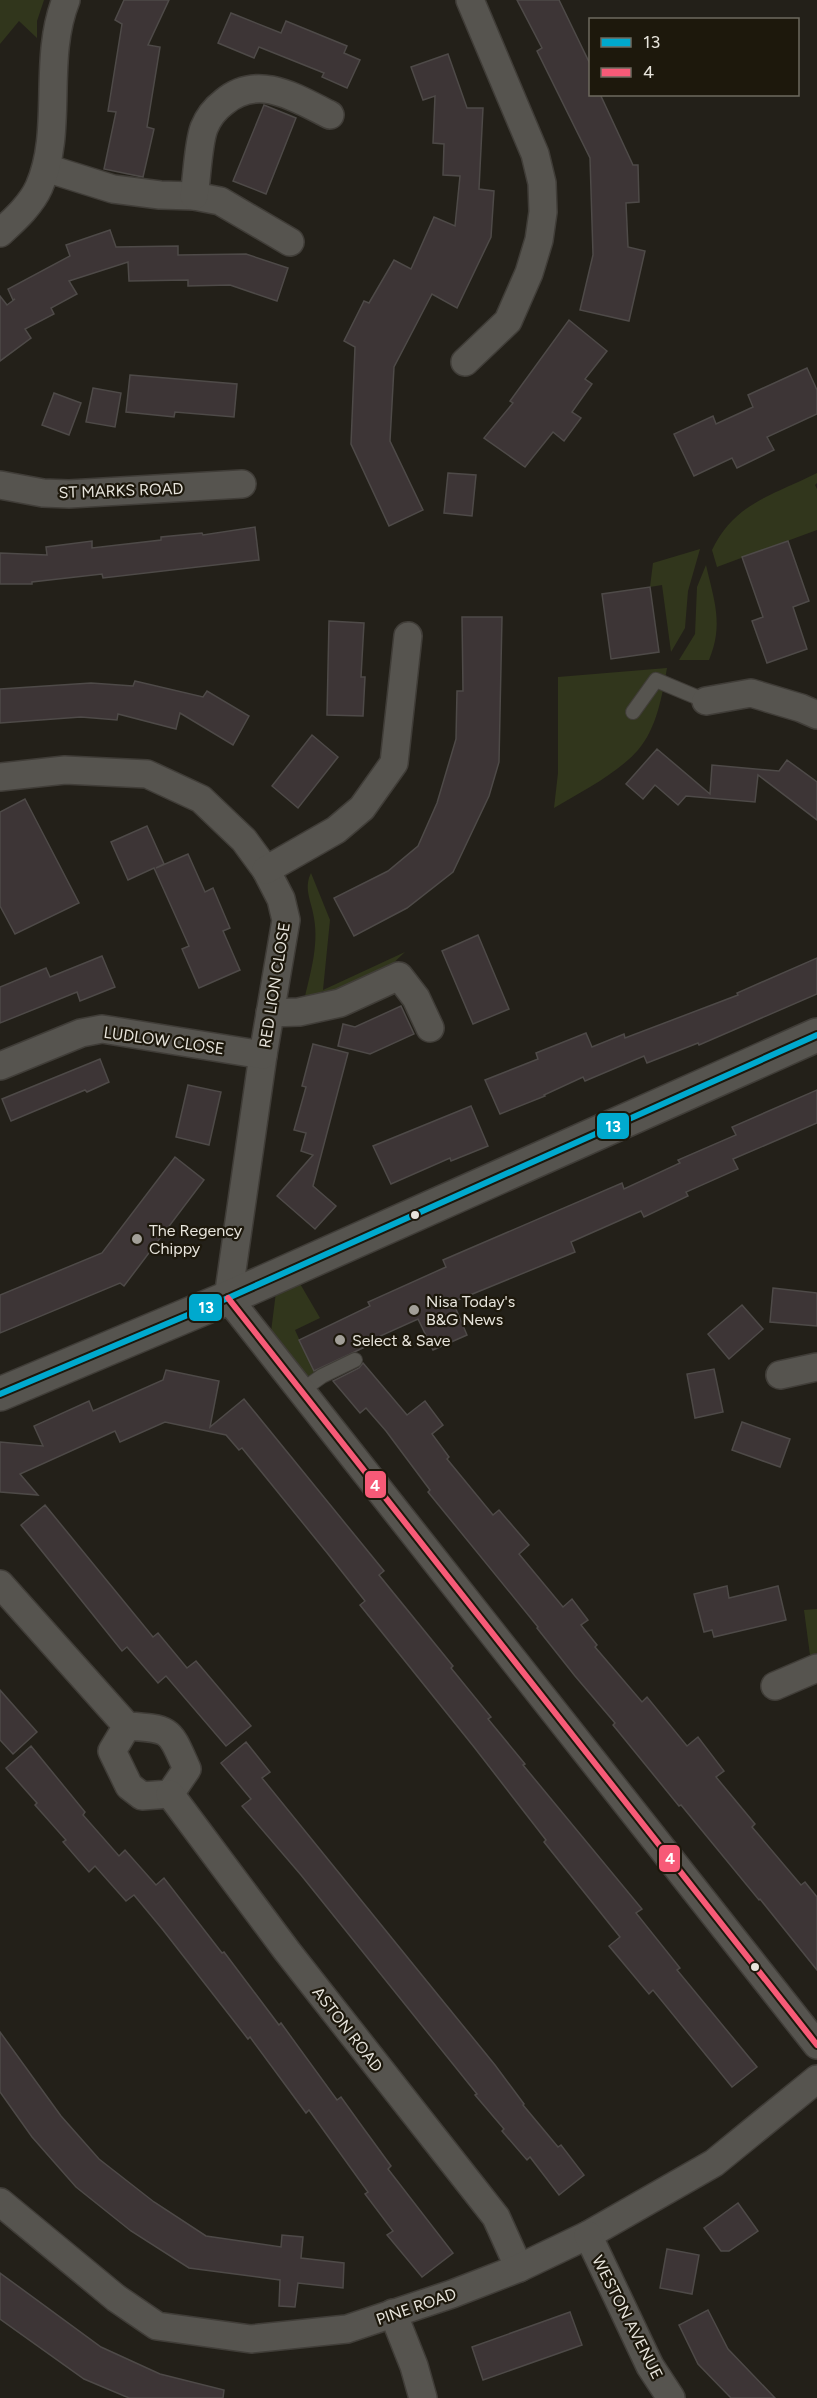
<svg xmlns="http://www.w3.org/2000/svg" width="817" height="2398" viewBox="0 0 817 2398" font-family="Figtree,sans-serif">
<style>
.green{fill:#31361c}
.building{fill:#3d3536;stroke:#4e4a48;stroke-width:1.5}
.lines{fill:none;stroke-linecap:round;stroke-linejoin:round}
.service-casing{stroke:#403d38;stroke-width:16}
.minor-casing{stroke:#403d38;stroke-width:30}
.tertiary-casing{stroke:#403d38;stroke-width:36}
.service{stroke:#56544f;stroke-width:14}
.minor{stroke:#56544f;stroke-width:27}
.tertiary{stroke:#56544f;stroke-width:33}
.bus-1-casing{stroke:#1d180c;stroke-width:10}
.bus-2-casing{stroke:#1d180c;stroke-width:10}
.bus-1{stroke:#00a9ce;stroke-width:6}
.bus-2{stroke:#f75a77;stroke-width:6}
.bus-dot{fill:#e7e4dc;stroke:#1d180c;stroke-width:2}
.poi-dot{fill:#a29f98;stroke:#1d180c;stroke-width:2}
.labels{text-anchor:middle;stroke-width:4.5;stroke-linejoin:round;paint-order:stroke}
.street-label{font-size:16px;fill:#e7e4dc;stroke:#1d180c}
.poi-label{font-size:16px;fill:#e7e4dc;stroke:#1d180c;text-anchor:start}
.line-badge{stroke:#1d180c;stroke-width:2}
.badge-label{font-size:16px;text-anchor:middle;font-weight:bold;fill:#fff}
</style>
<rect width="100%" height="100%" fill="#232019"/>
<!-- green -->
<g class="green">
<path d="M0,0H44L37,21V38L19,21L0,44Z"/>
<path d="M817,473V483L815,485L817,489V530L717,567L712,550C735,502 774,495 817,473Z"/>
<path d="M700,549L688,591L685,628L671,652L662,585L650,587L653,563Z"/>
<path d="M706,565C714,600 724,625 709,660H679L695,634L697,587Z"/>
<path d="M667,668C662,696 657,728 638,750C618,773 581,792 554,808L558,773V677Z"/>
<path d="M311,873L330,920L323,990L405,952L387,969L337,991H323L304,1001C310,974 319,946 314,918C312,902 303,889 311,873Z"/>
<path d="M299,1282L320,1318L295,1330L314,1372L307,1378L271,1332L276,1292Z"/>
<path d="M817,1609V1653L810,1655L804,1610Z"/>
</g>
<!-- building -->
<g class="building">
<path d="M124,0H169L148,45L160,47L147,127L154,129L143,177L104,169L116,112L108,111L122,24L115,20Z"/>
<path d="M517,0H559L591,66V94H600L633,165H638L639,202L626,203L628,247L645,251L629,321L580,310L593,255L590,158L537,51L542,48Z"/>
<path d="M231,13L281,33L286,21L347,46L344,53L360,60L347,88L322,77L324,73L259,47L254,58L218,43Z"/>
<path d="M448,54L467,108H483L479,189L494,191L491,237L457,308L432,294L394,367L390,441L423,510L389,526L351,444L355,347L344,341L364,301L369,303L394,260L411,269L434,217L455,226L460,176L443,175L444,144L433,143L435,96L423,100L411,67Z"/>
<path d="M264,105L296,118L266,194L233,181Z"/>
<path d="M110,230L116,247L178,246V255L246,254L288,268L277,301L230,285L188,286V280L129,281L128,262L69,281L77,294L51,308L54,314L25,329L31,338L0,361V296L7,305L15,299L13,300L8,289L70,256L66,245Z"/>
<path d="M569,320L607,351L585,379L592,384L572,412L581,418L564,441L553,432L525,467L484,438L513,403L510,401Z"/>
<path d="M807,368L817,390V414L767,437L774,450L737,468L732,458L694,476L674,434L713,416L716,424L753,407L748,395Z"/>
<path d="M130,375L237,384L234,417L175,412L174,417L126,412Z"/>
<path d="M93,388L121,393L115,427L86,422Z"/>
<path d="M54,393L81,403L69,435L42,425Z"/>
<path d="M448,473L476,475L472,516L444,513Z"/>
<path d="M255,527L259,560L103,578L102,574L32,582V584H0V553L47,555L46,547L92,541V548L161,540V537L202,533L203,535Z"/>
<path d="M788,541L809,601L793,607L807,649L767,663L752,621L763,617L742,557Z"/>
<path d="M650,587L659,652L611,659L602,594Z"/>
<path d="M462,617H502L499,762L489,796L453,872L407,908L354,936L334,898L388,871L418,846L437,803L456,739L457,691H463Z"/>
<path d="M329,621L364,623L361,677H365L363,716L327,715Z"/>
<path d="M135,681L203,697L207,691L249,716L233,745L180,713L176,729L118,714L117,720L81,717L0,723V689L91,683L133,686Z"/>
<path d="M312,735L338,757L298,808L272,786Z"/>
<path d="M657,749L710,794L712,765L779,771L787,760L817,782V820L758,775L755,802L686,796L678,805L655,785L643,799L626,784Z"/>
<path d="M25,799L79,903L15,934L0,906V812Z"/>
<path d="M147,826L164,864L156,868L188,854L205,892L213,888L230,928L223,931L240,970L199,988L182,949L189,946L154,868L128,880L111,842Z"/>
<path d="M478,935L509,1009L473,1024L442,951Z"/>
<path d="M102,956L115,987L80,1001L77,992L0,1023V987L46,968L50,977Z"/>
<path d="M817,958V994L699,1045L698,1043L647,1063L644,1056L585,1081L583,1077L544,1095L545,1096L500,1114L485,1080L538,1059L536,1053L586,1033L592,1047L624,1034L625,1038L738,995L737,993Z"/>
<path d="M401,1006L414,1034L370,1054L338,1046L343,1024L355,1027Z"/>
<path d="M313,1044L348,1053L313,1186L336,1206L315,1229L277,1196L313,1155L301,1151L306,1133L294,1130L306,1087L302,1086Z"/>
<path d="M100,1059L109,1082L87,1092L85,1090L11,1121L2,1099Z"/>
<path d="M188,1085L221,1092L209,1145L176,1137Z"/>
<path d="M817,1090V1123L733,1159L738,1169L686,1192L688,1196L644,1217L641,1211L571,1242L575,1252L453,1302L467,1335L433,1350L418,1319L378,1337L380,1340L314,1371L299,1340L370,1306L368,1302L446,1267L443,1260L622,1183L624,1189L680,1163L678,1160L736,1135L732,1127Z"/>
<path d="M471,1106L488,1146L451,1161L450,1158L391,1184L373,1146Z"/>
<path d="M175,1157L204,1180L124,1286L120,1283L0,1333V1295L102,1253Z"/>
<path d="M773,1288L817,1293V1326L770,1322Z"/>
<path d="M742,1305L763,1329L729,1359L708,1334Z"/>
<path d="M363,1363L407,1415L425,1401L443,1425L432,1434L449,1457L447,1459L493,1515L499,1510L529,1545L519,1554L563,1607L572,1599L588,1620L581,1625L597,1645L595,1647L642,1702L647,1697L687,1746L698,1737L724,1771L716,1777L755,1824L752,1827L801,1885L805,1882L817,1897V1970L760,1899L759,1900L681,1805L679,1806L613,1725L615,1723L575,1676L537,1628L538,1627L428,1492L430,1490L386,1431L366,1408L360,1413L333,1381L359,1368Z"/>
<path d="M714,1369L723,1412L695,1418L687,1374Z"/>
<path d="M166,1370L219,1381L210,1427L244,1399L384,1571L379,1575L453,1666L451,1668L491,1717L488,1719L525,1764L523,1765L642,1909L636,1913L680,1968L677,1970L757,2067L732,2087L653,1990L649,1994L609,1946L620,1937L544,1842L546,1840L474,1747L360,1605L365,1601L328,1554L242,1448L239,1450L226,1435L165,1422L120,1442L115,1431L20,1474L38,1495L0,1492V1442L43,1446L34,1426L89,1401L93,1411L163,1380Z"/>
<path d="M742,1422L790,1439L780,1467L732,1450Z"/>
<path d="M45,1505L153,1637L158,1633L187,1668L196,1661L251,1726L226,1746L166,1676L158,1683L127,1647L122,1651L21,1525Z"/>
<path d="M727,1586L729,1598L778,1586L786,1620L714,1637L712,1630L704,1632L694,1594Z"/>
<path d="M0,1690L37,1732L13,1754L0,1740Z"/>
<path d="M246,1742L270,1772L262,1778L438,1995L495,2065L524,2104L523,2105L558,2147L561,2145L584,2175L559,2195L530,2157L527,2160L502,2131L504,2129L475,2095L477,2094L301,1875L242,1806L251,1799L221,1763Z"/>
<path d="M31,1746L85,1812L83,1815L119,1856L125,1850L156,1885L164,1878L222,1953L224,1952L279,2025L281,2023L337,2100L341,2097L364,2129L391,2166L388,2169L453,2253L422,2277L387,2235L393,2231L365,2194L368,2192L309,2110L306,2113L250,2037L248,2039L163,1930L134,1895L126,1901L95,1866L89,1872L63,1842L66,1840L35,1805L37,1803L6,1768Z"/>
<path d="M0,2032L61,2116L99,2159L154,2202L206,2236L281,2247L282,2235L303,2237L301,2258L344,2263L343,2288L298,2283L295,2307L279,2306L280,2280L189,2268L131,2231L76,2187L32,2137L0,2092Z"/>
<path d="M738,2203L758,2231L729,2251H721L704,2228Z"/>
<path d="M667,2249L699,2255L692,2294L660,2288Z"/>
<path d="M0,2273L101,2347L160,2374L224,2390L223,2398H129L84,2379L0,2319Z"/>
<path d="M708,2310L728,2349L775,2398H731L698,2364L679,2325Z"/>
<path d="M570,2312L582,2345L483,2380L472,2347Z"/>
</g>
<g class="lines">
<defs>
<g id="service">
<path d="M633,712L656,680L706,701"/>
<path d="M301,1391L322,1376L355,1360"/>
</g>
<g id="minor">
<path d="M46,168L113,189L160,195L194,196L220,201L290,242"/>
<path d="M194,196C197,178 198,144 204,128C208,118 216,108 224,102C258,73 296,98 330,115"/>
<path d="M0,233C14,220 31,205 39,187C64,131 42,60 66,0"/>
<path d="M465,362L508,321L529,273L539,240L543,212L542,183L535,154L470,0"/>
<path d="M0,485L43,493L69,494L242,484"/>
<path d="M706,701L751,693L801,708L817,715"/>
<path d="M0,777L65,770L147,774L201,799L244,840L266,870L281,899L286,920L263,1055L228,1298L817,2045"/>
<path d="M266,870L336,830L362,808L394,763L408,636"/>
<path d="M270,1013L299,1012L340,1003L399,976L416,998L430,1028"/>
<path d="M0,1066L81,1033L102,1029L263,1055"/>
<path d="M780,1375L817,1367"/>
<path d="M0,1584L127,1726C172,1729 169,1729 187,1769L170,1794L142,1796L129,1786L112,1751L127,1726"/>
<path d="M775,1686L817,1668"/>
<path d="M170,1794L287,1951L496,2217L519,2268"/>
<path d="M0,2202L116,2298L157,2326L251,2339L347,2329L452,2294L519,2268L588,2235L714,2163L817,2079"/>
<path d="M588,2235L650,2366L671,2398"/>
<path d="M393,2313L414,2366L423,2398"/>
</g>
<path id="tertiary" d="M0,1394L228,1298L817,1035"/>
</defs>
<!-- service casing -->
<use href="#service" class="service-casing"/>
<!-- minor casing -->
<use href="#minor" class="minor-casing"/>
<!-- tertiary casing -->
<use href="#tertiary" class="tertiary-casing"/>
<!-- service -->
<use href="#service" class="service"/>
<!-- minor -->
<use href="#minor" class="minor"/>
<!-- tertiary -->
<use href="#tertiary" class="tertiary"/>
<defs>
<path id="bus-1" d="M0,1394L228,1298L817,1035"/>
<path id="bus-2" d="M228,1298L817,2045"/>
</defs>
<!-- bus-1 casing -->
<use href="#bus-1" class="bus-1-casing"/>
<!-- bus-2 casing -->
<use href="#bus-2" class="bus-2-casing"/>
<!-- bus-1 -->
<use href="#bus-1" class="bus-1"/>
<!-- bus-2 -->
<use href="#bus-2" class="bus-2"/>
</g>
<!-- markers -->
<g class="bus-dot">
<circle cx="415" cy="1215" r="5"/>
<circle cx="755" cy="1967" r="5"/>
</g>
<g class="poi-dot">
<circle cx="137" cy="1239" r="6"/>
<circle cx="414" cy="1310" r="6"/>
<circle cx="340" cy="1340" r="6"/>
</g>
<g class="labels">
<!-- street labels -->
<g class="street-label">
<text transform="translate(121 490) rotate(-2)" y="6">ST MARKS ROAD</text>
<text transform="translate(274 985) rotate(-81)" y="6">RED LION CLOSE</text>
<text transform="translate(164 1040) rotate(8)" y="6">LUDLOW CLOSE</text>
<text transform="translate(348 2029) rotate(52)" y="6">ASTON ROAD</text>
<text transform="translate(416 2306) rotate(-19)" y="6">PINE ROAD</text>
<text transform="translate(628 2317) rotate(63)" y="6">WESTON AVENUE</text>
</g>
<!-- poi labels -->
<g class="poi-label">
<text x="149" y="1236">The Regency<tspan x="149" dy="18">Chippy</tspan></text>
<text x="426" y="1307">Nisa Today's<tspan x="426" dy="18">B&amp;G News</tspan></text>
<text x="352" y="1346">Select &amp; Save</text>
</g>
</g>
<g class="line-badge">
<rect x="596" y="1112" width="34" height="28" rx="6" fill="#00a9ce"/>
<rect x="188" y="1293" width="35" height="29" rx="6" fill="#00a9ce"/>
<rect x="364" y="1470" width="23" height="29" rx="6" fill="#f75a77"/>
<rect x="658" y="1844" width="23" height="29" rx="6" fill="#f75a77"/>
</g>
<g class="badge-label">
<text x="613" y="1132">13</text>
<text x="206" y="1313">13</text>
<text x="375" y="1491">4</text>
<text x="670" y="1864">4</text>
</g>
<!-- legend -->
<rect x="589" y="18" width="210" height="78" fill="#1d180c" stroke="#6e6a5f" stroke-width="1.5"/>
<rect x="601" y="38" width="30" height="9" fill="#00a9ce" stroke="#6e6a5f" stroke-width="1.5"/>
<text x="643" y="48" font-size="18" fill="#e7e4dc">13</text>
<rect x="601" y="68" width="30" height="9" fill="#f75a77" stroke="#6e6a5f" stroke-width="1.5"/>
<text x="643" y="78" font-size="18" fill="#e7e4dc">4</text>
</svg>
